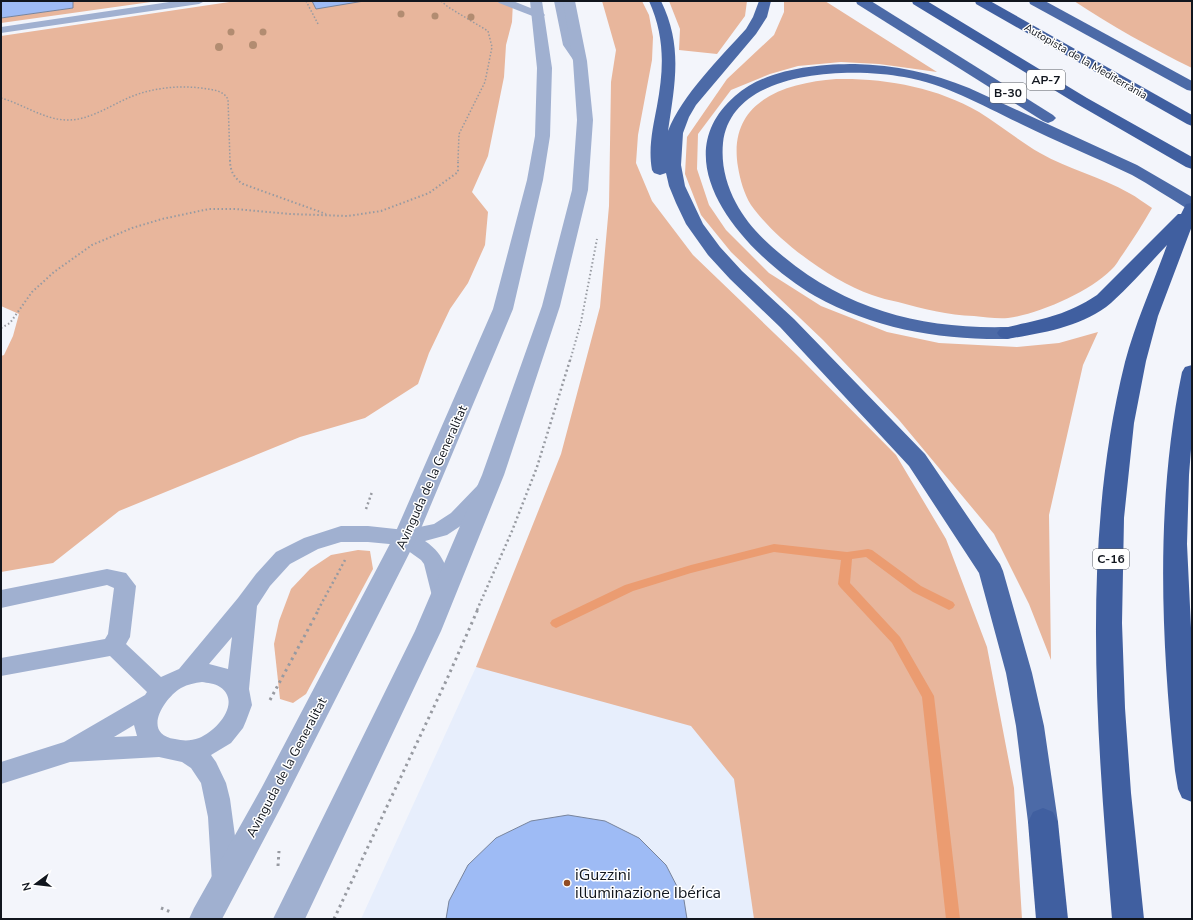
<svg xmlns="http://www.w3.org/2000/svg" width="1193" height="920" viewBox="0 0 1193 920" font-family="'Nunito Sans',sans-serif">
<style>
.built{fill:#e7eefc}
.green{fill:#e8b69c}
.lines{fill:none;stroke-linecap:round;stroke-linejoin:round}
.stream{fill:#eb9c71;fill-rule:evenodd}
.building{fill:#9ebbf5;stroke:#78849c}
.path-far3{stroke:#979aa1;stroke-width:1.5;stroke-dasharray:1.5 2;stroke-linecap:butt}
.path-far2{stroke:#979aa1;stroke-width:2;stroke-dasharray:1.5 2.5;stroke-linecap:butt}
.path-far1{stroke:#979aa1;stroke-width:2.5;stroke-dasharray:2 3;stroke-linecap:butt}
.path{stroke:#979aa1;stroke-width:3;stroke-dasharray:2.5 4;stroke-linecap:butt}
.service{fill:#a0b0d0;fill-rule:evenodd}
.tertiary{fill:#a0b0d0;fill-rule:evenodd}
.trunk{fill:#4c6aa7;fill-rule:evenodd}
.motorway{fill:#405fa0;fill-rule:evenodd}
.tree{fill:#b28c71}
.poi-dot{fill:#924c22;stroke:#fff;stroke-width:1.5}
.labels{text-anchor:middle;stroke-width:3;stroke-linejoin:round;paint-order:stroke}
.far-street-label{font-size:11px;fill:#11161e;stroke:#fff}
.shield{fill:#fff;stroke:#585c62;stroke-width:1}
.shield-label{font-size:12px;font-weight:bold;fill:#11161e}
.street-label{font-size:13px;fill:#11161e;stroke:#fff}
.near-poi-label{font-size:16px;fill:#11161e;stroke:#fff;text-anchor:start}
</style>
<rect width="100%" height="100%" fill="#f3f5fb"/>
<!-- built -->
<path class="built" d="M476,667L828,753L805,919H361Z"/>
<!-- green -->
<g class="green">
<path d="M73,1H158L1,23V18L73,8Z"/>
<path d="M236,1H513L512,22L506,45L504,77L488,156L472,192L488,212L485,245L468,283L450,309L429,353L418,384L365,418L300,437L119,511L53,563L1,572V356L4,355L13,336L19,314L1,306V36Z"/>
<path d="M602,1H642L649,15L653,37L652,60L638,135L636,163L652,201L693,255L799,357L896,455L946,539L987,647L1014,788L1022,919H754L734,779L691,726L476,667L561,454L600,307L609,206L611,82L616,50Z"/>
<path d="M669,1H747L745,16L717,54L679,50L680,29Z"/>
<path d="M784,1H825L937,72L879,64L841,62L798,66L770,74L731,90L698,134L697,169L709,205L726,230L769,273L821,306L887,332L939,343L1017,347L1059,343L1098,332L1083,365L1049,515L1051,660L1029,604L994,534L899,420L823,340L731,252L701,215L685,174L687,137L727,79L774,35L784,12Z"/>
<path d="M1074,1H1192V68C1151,48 1112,26 1074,1Z"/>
<path d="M836,79C885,78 936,87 979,112C1000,125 1019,141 1040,153C1068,169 1101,177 1129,193C1137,197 1144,203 1152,208C1143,224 1133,239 1123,254C1119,259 1116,266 1111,270C1089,292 1039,314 1008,318C997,319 985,317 974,316C948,315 923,309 898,302C889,300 880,298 872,295C830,280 777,241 751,205C744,194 740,179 738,167C727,102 783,83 836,79Z"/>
<path d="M358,550L370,551L373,569L306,694L293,703L280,699L274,644L279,621L291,589L310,569L331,555Z"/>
</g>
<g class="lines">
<!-- stream -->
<path class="stream" d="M774,544L847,552L868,549L872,550L921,586L953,602L955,605L953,608L949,610L913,592L866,557L852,559L850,583L900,637L934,696L960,919H946L922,697L892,643L840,587L838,584L841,560L774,552L691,573L633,591L556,628L552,626L550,623L552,620L625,585L691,565Z"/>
</g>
<!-- building -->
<g class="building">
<path d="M1,1H73V8L1,18Z"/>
<path d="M312,1H364L316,9Z"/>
<path d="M568,815L605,821L639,838L666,865L684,900L687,919H446L449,901L468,865L496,838L531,821Z"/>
</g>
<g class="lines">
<!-- path-far3 -->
<g class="path-far3">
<path d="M306,1L318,24"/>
<path d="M441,1L448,7L488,31L492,47L485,82L459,134L458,161"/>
<path d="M1,98C23,104 44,120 68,120C89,120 108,107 128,98C155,86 189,84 218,91L224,94L228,99L230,161"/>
</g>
<!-- path-far2 -->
<g class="path-far2">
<path d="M230,160C230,171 234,178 243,184L326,214"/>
<path d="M1,328L10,323L32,292L54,272L92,245L132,228L162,219L209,209H235L290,214L348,216L381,211L429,193L458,172V160"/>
<path d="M570,361L581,322L597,239"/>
</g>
<!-- path-far1 -->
<g class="path-far1">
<path d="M366,509L372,492"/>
<path d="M318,610L345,560"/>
<path d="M477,610L512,531L537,467L570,360"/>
</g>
<!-- path -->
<g class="path">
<path d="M270,700L319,609"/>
<path d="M278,866L279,851"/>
<path d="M161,908L173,913"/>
<path d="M334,919L447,679L478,609"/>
</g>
<!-- service -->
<g class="service">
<path d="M176,1H205L199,4L1,33V27Z"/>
<path d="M497,1H513L543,13L545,15L543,17H535L499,3Z"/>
<path d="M554,1H566L575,45L586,61L584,64H576L563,45Z"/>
<path d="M486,482L493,484L496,489L493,494L465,523L447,535L425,541C447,556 447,572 454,596L451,602L443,604L435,602L432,596L424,564L421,560L400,545L368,542H341L318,549L290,564L270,586L257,606L249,689L252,705L246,721L243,728L231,743L211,755L216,762L226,783L230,799L235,836L238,882L234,891L225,895L216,891L212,882L208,817L201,783L191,768L182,762L159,757L70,762L1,784V762L64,742L145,695L147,692L110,656L1,676V658L105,639L108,634L114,588L107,585L1,608V590L107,569L126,573L136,586L130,637L126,644L161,677L179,669L238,598L256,574L276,552L304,538L341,526H368L405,530L434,524L451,513L479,484ZM232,637L228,669L209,664ZM202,682C207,683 215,683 220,687C242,702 217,731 199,738C191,741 183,741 175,739C141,734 164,698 181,688C188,684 195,683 202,682ZM134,725L137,736L114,737Z"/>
</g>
<!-- tertiary -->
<g class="tertiary">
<path d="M530,1H542L552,68L550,136L543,180L513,309L417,538L282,805L222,919H189L194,908L262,787L393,538L493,309L527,180L535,136L537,68Z"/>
<path d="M563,1H575L587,61L593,120L588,190L560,306L504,475L441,631L305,919H273L415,631L482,475L542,306L572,190L577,120L573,61Z"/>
</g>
<!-- trunk -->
<g class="trunk">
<path d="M649,1H661C683,46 675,83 668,131C682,95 720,58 746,29L753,17L759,1H771L767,17L756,34L696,105L689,117L683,133L681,165L685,186L703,224L720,247L742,271L794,319L925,454L1000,564L1003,571L1032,673L1044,726L1058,822L1053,832L1043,836L1033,832L1028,822L1016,726L1006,673L979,573L909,466L780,327L730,279L708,255L686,224L676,203L669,186L666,173L660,175L654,173L652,170C648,148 653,127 657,106C664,68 665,37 649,1Z"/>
<path d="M856,1H871L1053,115L1056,118L1053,121L1048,123L1043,121L857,4Z"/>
<path d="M1029,1H1045L1192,81V91L1187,90L1030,4Z"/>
<path d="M855,64C895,65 932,73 969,88L1137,165L1192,197V209L1186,208C1168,197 1150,185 1132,175C1095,157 1057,142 1021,124C983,106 946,84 904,77C850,67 731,69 723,143C721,164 726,184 736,203C747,224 765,242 784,257C849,311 924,329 1007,327L1014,329L1017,333L1014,337L1007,339C941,340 874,329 815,296C753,260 657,164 735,96C765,69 817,64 855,64Z"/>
</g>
<!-- motorway -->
<g class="motorway">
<path d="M912,1H927L1087,98L1192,157V169L1186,167L1077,104L913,4Z"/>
<path d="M975,1H990L1192,115V126L1187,124L976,4Z"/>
<path d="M1192,203V226L1158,316L1146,361L1134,423L1124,518L1122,623L1125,708L1131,793L1144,919H1112C1097,735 1080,543 1125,362C1136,321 1153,284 1167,245C1149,264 1131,285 1111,303C1083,327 1042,333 1007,339L1000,337L997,333L1000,329C1039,319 1062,318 1097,295L1178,214H1181L1186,204Z"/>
<path d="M1192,365V436L1189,475L1187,544L1192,649V802L1182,798L1178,789L1175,771C1161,639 1155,503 1182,372L1185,367Z"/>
<path d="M1043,808L1053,812L1058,822L1068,919H1036L1028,822L1033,812Z"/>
</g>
</g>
<!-- trees -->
<g class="tree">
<circle cx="401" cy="14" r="3.5"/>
<circle cx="435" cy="16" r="3.5"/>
<circle cx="471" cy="17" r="3.5"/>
<circle cx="231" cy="32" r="3.5"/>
<circle cx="263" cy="32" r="3.5"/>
<circle cx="253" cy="45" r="4"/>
<circle cx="219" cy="47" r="4"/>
</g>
<!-- markers -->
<circle class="poi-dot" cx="567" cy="883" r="4"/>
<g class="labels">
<!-- far-street labels -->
<g class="far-street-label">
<text transform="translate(1086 61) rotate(30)" y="4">Autopista de la Mediterrània</text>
</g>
<!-- shield labels -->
<g class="shield">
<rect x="1027" y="70" width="38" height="20" rx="3"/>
<rect x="990" y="83" width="36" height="20" rx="3"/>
<rect x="1093" y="549" width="36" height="20" rx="3"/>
</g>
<g class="shield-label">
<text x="1046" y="84">AP-7</text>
<text x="1008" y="97">B-30</text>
<text x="1111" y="563">C-16</text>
</g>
<!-- street labels -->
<g class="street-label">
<text transform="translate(431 477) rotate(-66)" y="5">Avinguda de la Generalitat</text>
<text transform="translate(286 767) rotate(-62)" y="5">Avinguda de la Generalitat</text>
</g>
<!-- near-poi labels -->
<g class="near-poi-label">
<text x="575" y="880">iGuzzini<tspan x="575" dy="18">illuminazione Ibérica</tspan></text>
</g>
</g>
<!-- border -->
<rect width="1193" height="920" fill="none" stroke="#11161e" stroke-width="4"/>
<!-- north arrow -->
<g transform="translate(36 884) rotate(255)" stroke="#ffffff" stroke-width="3" paint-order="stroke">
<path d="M0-3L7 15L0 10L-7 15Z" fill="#11161e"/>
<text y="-6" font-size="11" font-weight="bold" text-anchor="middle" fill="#11161e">N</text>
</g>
</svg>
